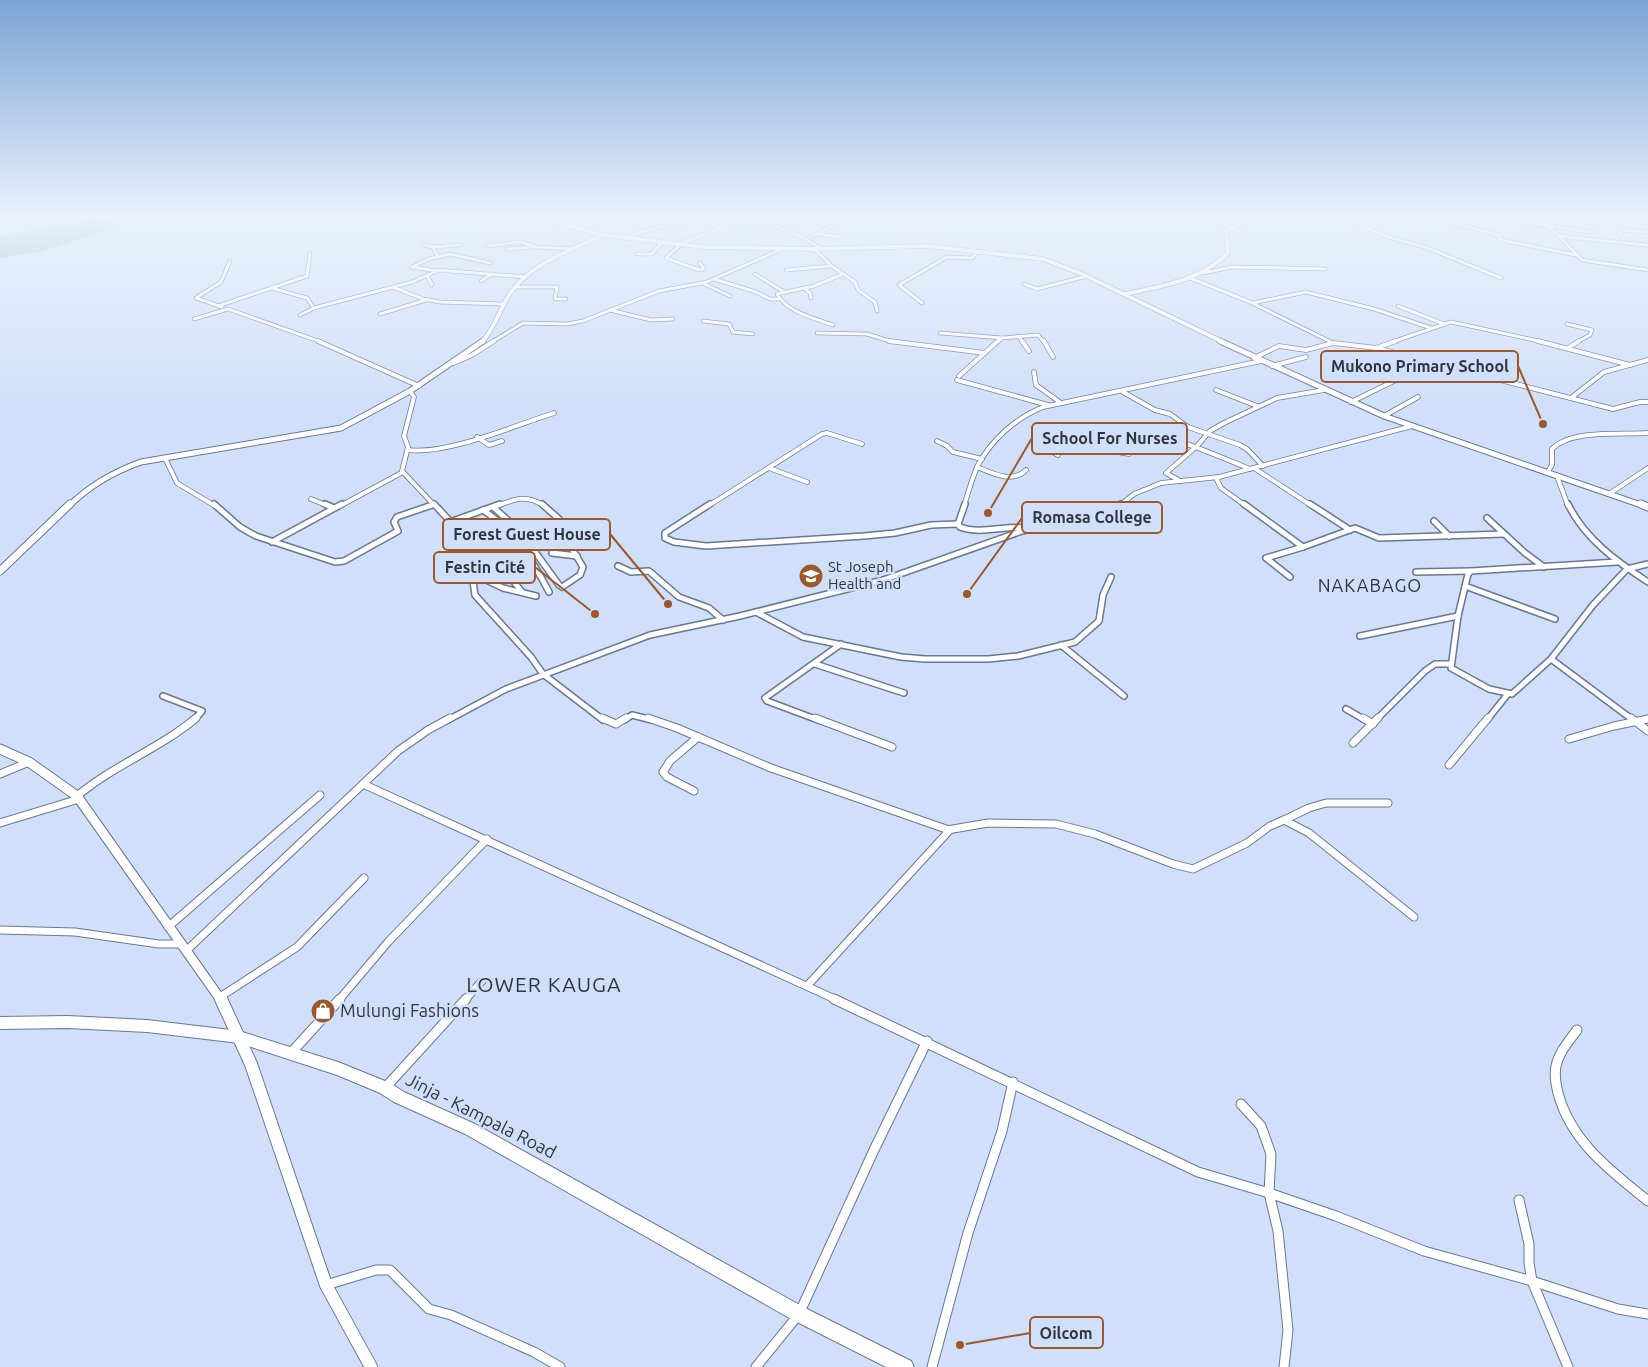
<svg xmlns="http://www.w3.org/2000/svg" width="1648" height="1367" viewBox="0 0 1648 1367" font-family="Ubuntu,sans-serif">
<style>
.green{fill:#a1b1cb}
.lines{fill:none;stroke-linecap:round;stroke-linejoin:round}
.minor-far4-casing{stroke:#69778f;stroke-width:4.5}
.minor-far3-casing{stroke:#69778f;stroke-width:5.5}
.minor-far2-casing{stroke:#69778f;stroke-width:8}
.minor-far1-casing{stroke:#69778f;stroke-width:9}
.minor-casing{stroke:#69778f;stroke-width:11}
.tertiary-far4-casing{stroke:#69778f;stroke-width:5}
.tertiary-far3-casing{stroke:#69778f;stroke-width:7}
.tertiary-far2-casing{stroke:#69778f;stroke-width:9}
.tertiary-far1-casing{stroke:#69778f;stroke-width:11}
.tertiary-casing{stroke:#69778f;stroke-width:14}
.trunk-casing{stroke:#69778f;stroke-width:2}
.minor-far4{stroke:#fff;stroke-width:3}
.minor-far3{stroke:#fff;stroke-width:4}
.minor-far2{stroke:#fff;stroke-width:5}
.minor-far1{stroke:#fff;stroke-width:7}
.minor{stroke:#fff;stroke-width:9}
.tertiary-far4{stroke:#fff;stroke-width:4}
.tertiary-far3{stroke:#fff;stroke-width:5}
.tertiary-far2{stroke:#fff;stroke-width:7}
.tertiary-far1{stroke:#fff;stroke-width:9}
.tertiary{stroke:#fff;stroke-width:12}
.trunk{fill:#fff;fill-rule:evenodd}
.labels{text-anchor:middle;stroke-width:5;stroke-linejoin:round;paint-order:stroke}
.poi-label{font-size:15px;fill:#303640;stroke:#d0e0fa;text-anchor:start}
.quarter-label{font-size:18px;letter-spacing:1px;fill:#303640;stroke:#d0e0fa}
.near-poi-label{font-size:18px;fill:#303640;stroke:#d0e0fa;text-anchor:start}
.near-street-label{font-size:18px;fill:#303640;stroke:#d0e0fa}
.near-quarter-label{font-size:21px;letter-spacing:1px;fill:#303640;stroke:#d0e0fa}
.leader{fill:none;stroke:#9c572b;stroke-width:2}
.callout-dot{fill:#9c572b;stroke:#d0e0fa;stroke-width:2}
.callout{fill:#d0e0fa;stroke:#9c572b;stroke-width:2}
.callout-label{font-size:16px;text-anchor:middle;font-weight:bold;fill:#303640}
</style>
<rect width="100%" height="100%" fill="#d0e0fa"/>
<!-- green -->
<path class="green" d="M89,219L114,221L113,229L40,252L0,258V237Z"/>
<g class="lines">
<defs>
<g id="minor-far4">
<path d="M415,217L418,220"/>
<path d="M719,217L737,221"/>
<path d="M1340,217L1391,238L1425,247L1501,278"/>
<path d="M1428,217L1499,235L1501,236L1500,239L1506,241L1576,255"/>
<path d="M1484,217L1591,232"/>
<path d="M1533,217L1546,223L1582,260L1648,270"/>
<path d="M765,224L784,217"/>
<path d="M816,234L842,237"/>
<path d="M813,236L831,227"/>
<path d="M1558,236L1625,243"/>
<path d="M626,238L641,232L702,217"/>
<path d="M424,245L433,247"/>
<path d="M677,245L734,223C764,220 797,231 821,249"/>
<path d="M680,245L666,258L699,270L704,269L700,263"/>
<path d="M1647,245L1625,243L1620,233L1621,230L1648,232"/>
<path d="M487,246L521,242L536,247L574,249"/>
<path d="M507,249L534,247"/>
<path d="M814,249L833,267L855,282L858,290L875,302L877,311"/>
<path d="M637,254H652L661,243"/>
<path d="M438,257L433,247L460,245"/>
<path d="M412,267L429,259L450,254L490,263"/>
<path d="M412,267L437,271"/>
<path d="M437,270L526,277"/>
<path d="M786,270L831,266"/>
<path d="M1203,273L1232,267L1325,269"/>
<path d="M755,274L784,292"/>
<path d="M427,275L432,285"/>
<path d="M1190,278L1250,302L1331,342"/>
<path d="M714,279L756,292L770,299H778"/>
<path d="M481,281L491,274"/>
<path d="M702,283L730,296"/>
<path d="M1024,284L1037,289L1087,276"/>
<path d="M393,287L423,299L440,302L503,304"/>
<path d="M515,287H557L555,299H566"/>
<path d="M271,288L307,298L314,308L300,315"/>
<path d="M804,288L810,293L811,298"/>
<path d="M922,303L899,285L947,257L972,258L978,251"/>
<path d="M1253,303L1306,292L1374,309L1431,328"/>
<path d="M218,306L307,276L310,254"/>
<path d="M1398,306L1444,324"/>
<path d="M222,307L196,298L221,282L230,261"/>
<path d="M314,308L412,282L437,271"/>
<path d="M610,310L651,320L673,319"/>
<path d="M380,314L426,300"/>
<path d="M194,319L228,309L321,342"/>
<path d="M703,321L729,324L733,332L753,334"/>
<path d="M1567,324L1592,330L1590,335L1577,342"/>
<path d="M833,325C814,318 788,313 777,294L814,286L841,275"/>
<path d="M817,333L867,334L893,342"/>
<path d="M940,333L1002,338"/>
<path d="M1018,336L1023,342"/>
<path d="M492,342L523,323L567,324L583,321L659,291L707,282L782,249"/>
<path d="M997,342L1002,338L1038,335L1044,342"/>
<path d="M1392,342L1451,322L1543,342"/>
</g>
<g id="minor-far3">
<path d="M318,341L419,386"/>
<path d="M889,341L985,353"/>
<path d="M1022,341L1029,351"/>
<path d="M1044,341L1053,357"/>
<path d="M1538,341L1630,365"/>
<path d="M1376,348L1396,341"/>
<path d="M1568,348L1579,341"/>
<path d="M1254,358L1279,346L1306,350L1333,343L1376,348L1613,409L1640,402H1648"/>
<path d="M454,363L472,355L494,341"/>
<path d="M1272,366L1306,357"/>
<path d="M1034,372L1036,385L1061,403"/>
<path d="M959,376L998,341"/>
<path d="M957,380L1048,405"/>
<path d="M1216,390L1257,406"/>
<path d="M410,391L414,397L404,436L408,447L402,471L435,506"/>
<path d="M1123,392L1155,410L1170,414L1188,427L1240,445L1247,449L1263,466"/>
<path d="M1571,398L1604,372L1648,360"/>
<path d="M1351,402L1400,378"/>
<path d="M1384,416L1418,397"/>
<path d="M477,437L489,445L502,441"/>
<path d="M937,441L947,446L953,452L982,459"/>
<path d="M1083,446L1129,454C1135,448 1140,437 1149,435C1165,432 1232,462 1250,469"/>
<path d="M409,450C447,455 516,425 554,413"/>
<path d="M1058,455L1051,451L1069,441"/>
<path d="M165,458L177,483L215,506"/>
<path d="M977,467C992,473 1012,484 1026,470"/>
<path d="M769,468L807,482"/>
<path d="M1254,468L1312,506"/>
<path d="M1547,473L1552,465V449C1572,429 1621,435 1648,433"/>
<path d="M1557,476L1568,506"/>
<path d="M1219,477L1217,480L1221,488L1246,506"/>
<path d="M1180,481L1166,473L1197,446L1210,431L1224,423L1277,398L1324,390"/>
<path d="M1609,494L1648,468"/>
<path d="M311,499L328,506"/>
<path d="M340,506L403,472"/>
<path d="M430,506L432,505"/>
<path d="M497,506C515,499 527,494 544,506"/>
<path d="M708,506L822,434L827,433L862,444"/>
<path d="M964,506C968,493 972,478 978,465C992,439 1016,418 1043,407L1261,361"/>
<path d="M1119,506L1134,494L1161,483L1219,477L1412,426"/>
</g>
<g id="minor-far2">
<path d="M214,504L240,527L256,536L335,562L344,561L398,531L394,522L397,517L432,505"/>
<path d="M325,504L334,508"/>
<path d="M434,504L462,534L468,546L475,595L531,657L543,674L603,720"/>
<path d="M542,504L559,519L566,539L583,567L580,575L562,587"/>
<path d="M710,504L665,533V538L674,542L706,546L864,536L895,533L931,525L958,524"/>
<path d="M965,504L958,524L960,527C982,535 1004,525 1026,528"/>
<path d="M1244,504L1303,547L1266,558L1290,577"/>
<path d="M1310,504L1350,530"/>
<path d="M1568,504C1584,538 1617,562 1648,582"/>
<path d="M493,507L520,531L559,585"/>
<path d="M483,510C514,531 532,559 549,592"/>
<path d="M1487,518L1525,553L1544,567"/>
<path d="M1434,521L1449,536"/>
<path d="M450,522L500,504"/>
<path d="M465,539L499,563L522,592"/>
<path d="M272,542L342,504"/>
<path d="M1303,547L1355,528L1379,538L1504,534"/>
<path d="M552,553L577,556"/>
<path d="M1617,562L1471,571L1468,574L1458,616L1451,668L1489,689L1512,694L1551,659L1593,605L1627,569L1648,564"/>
<path d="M618,566L631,572L649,571L679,597L709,608L723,620"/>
<path d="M1416,572L1471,571"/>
<path d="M473,577L482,578L503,588L536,596"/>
<path d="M482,579L508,573L529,556"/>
<path d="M1465,586L1555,619"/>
<path d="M756,612L803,637L901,657L925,659H988L1018,656L1075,642L1099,621L1103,595L1111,577"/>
<path d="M1360,636L1458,616"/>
<path d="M1061,645L1124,696"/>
<path d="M1551,659L1633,720"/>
<path d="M815,664L904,693"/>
<path d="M163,696L202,711L194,720"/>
<path d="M1346,709L1365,720"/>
<path d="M448,720L506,689L650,635L740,616L883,580L1022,531L1114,508L1121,504"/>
<path d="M624,720L632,715L652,720"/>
<path d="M818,720L767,701L765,698L841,644"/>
<path d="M1376,720L1425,671L1435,664H1451"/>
<path d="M1487,720L1507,695"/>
<path d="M1645,720L1648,719"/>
</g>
<g id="minor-far1">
<path d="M602,718L616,724L626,718"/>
<path d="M648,718L677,728L771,768L946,829L948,832L807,986"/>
<path d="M815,718L892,747"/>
<path d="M1363,718L1373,724"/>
<path d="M1631,718L1648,731"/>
<path d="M1569,739L1614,726L1648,719"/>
<path d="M1353,743L1378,718"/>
<path d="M1449,765L1488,718"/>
<path d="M0,774L29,762"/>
<path d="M363,784L837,1000"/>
<path d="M694,791L667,777L663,772L670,761L698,737"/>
<path d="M77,796C114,765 159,749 196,718"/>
<path d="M1284,820L1309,808L1326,803H1388"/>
<path d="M0,823L79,799"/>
<path d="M947,830L988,823L1056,824L1095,834L1173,864L1193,869L1247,843L1270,826L1284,820L1309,833L1414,917"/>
<path d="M168,927L320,795"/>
<path d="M0,930L75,932L159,944H182"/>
<path d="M187,950L398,751L428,730L450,718"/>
<path d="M220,997L297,947L364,878"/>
<path d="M339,1000L388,942L487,839"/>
<path d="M465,1000L482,981"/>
</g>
<g id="minor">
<path d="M834,999L1198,1172L1269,1193L1336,1216L1424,1251L1532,1281L1618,1309L1648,1314"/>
<path d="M1577,1030C1569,1041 1559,1052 1556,1066C1554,1076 1556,1084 1558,1093C1571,1142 1611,1171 1648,1201"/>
<path d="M291,1053L340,999"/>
<path d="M385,1088L466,999"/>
<path d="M1241,1104L1261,1126L1271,1154L1269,1193L1278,1231L1288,1330L1284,1367"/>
<path d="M1519,1200L1529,1244V1263L1532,1281L1568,1367"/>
<path d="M326,1285L376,1270H390L429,1309L451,1315L534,1352L560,1367"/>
<path d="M756,1367L799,1314L874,1150L927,1041"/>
<path d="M932,1367L968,1233L1002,1131L1013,1082"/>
</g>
<g id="tertiary-far4">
<path d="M536,217L603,235L703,247L814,249L927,246L1043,259L1082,274L1223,342"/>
<path d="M1125,294C1162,286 1200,281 1228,253L1226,231L1258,217"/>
<path d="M482,342C495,328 500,308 511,292C532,263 572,250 603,235"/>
</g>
<g id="tertiary-far3">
<path d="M1220,341L1384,416L1644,506"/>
<path d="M69,506C90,485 113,472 141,462L341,428L410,391L483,341"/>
</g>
<g id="tertiary-far2">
<path d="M1641,504L1648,507"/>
<path d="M0,571L70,504"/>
</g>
<path id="tertiary-far1" d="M0,749L29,762L77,796L221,1000"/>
<path id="tertiary" d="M221,999L251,1064L326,1285L371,1367"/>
<path id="trunk" d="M68,1016L147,1020L239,1031L338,1062L390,1083L404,1092L475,1124L805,1308L911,1361L914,1367H886L793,1320L465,1134L394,1102L380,1093L337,1075L239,1043L147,1032L68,1028L0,1029V1017Z"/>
</defs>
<!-- minor-far4 casing -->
<use href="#minor-far4" class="minor-far4-casing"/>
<!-- minor-far3 casing -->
<use href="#minor-far3" class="minor-far3-casing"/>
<!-- minor-far2 casing -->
<use href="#minor-far2" class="minor-far2-casing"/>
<!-- minor-far1 casing -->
<use href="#minor-far1" class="minor-far1-casing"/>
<!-- minor casing -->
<use href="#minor" class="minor-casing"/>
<!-- tertiary-far4 casing -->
<use href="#tertiary-far4" class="tertiary-far4-casing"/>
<!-- tertiary-far3 casing -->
<use href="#tertiary-far3" class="tertiary-far3-casing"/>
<!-- tertiary-far2 casing -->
<use href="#tertiary-far2" class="tertiary-far2-casing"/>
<!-- tertiary-far1 casing -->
<use href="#tertiary-far1" class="tertiary-far1-casing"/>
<!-- tertiary casing -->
<use href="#tertiary" class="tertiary-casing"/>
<!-- trunk casing -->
<use href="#trunk" class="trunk-casing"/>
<!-- minor-far4 -->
<use href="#minor-far4" class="minor-far4"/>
<!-- minor-far3 -->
<use href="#minor-far3" class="minor-far3"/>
<!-- minor-far2 -->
<use href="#minor-far2" class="minor-far2"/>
<!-- minor-far1 -->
<use href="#minor-far1" class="minor-far1"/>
<!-- minor -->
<use href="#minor" class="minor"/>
<!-- tertiary-far4 -->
<use href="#tertiary-far4" class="tertiary-far4"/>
<!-- tertiary-far3 -->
<use href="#tertiary-far3" class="tertiary-far3"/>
<!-- tertiary-far2 -->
<use href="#tertiary-far2" class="tertiary-far2"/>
<!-- tertiary-far1 -->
<use href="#tertiary-far1" class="tertiary-far1"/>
<!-- tertiary -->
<use href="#tertiary" class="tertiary"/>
<!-- trunk -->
<use href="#trunk" class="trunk"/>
</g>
<!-- sky -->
<linearGradient id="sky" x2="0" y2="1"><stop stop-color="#7ba5d4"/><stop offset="0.53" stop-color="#eaf1fd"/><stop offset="1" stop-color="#eaf1fd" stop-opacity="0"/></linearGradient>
<rect width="1648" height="409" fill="url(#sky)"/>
<!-- icons -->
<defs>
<symbol id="school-disc" viewBox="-11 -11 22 22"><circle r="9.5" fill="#9c572b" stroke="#d0e0fa"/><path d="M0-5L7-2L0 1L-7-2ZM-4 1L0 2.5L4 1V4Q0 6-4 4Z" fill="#fff"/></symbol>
<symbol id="shop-disc" viewBox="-11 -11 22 22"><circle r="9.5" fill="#9c572b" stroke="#d0e0fa"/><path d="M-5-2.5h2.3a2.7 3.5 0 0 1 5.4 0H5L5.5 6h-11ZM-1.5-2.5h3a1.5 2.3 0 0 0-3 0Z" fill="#fff"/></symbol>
</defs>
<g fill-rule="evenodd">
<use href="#school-disc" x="797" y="562" width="28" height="28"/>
<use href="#shop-disc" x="309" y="997" width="28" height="28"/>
</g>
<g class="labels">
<!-- poi labels -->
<g class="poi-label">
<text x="828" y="572">St Joseph<tspan x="828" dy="17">Health and</tspan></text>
</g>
<!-- quarter labels -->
<g class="quarter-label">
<text x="1370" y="592">NAKABAGO</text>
</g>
<!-- near-poi labels -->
<g class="near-poi-label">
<text x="340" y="1017">Mulungi Fashions</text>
</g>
<!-- near-street labels -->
<g class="near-street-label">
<text transform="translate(481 1116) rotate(27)" y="6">Jinja - Kampala Road</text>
</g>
<!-- near-quarter labels -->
<g class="near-quarter-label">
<text x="544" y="992">LOWER KAUGA</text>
</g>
</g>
<!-- callouts -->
<path class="leader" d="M1543 424L1518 366M988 513L1032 438M967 594L1022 518M668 604L610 534M595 614L535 567M960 1345L1030 1333"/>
<g class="callout-dot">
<circle cx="1543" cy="424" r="5"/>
<circle cx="988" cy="513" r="5"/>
<circle cx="967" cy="594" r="5"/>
<circle cx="668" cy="604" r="5"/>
<circle cx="595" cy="614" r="5"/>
<circle cx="960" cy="1345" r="5"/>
</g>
<g class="callout">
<rect x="1321" y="351" width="197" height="31" rx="5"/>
<rect x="1032" y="423" width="155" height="31" rx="5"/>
<rect x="1022" y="502" width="140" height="31" rx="5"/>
<rect x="443" y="519" width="167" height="31" rx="5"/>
<rect x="434" y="552" width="101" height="31" rx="5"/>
<rect x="1030" y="1317" width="73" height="31" rx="5"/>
</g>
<g class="callout-label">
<text x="1420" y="372">Mukono Primary School</text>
<text x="1110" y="444">School For Nurses</text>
<text x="1092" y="523">Romasa College</text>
<text x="527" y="540">Forest Guest House</text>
<text x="485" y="573">Festin Cité</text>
<text x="1066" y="1339">Oilcom</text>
</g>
</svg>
